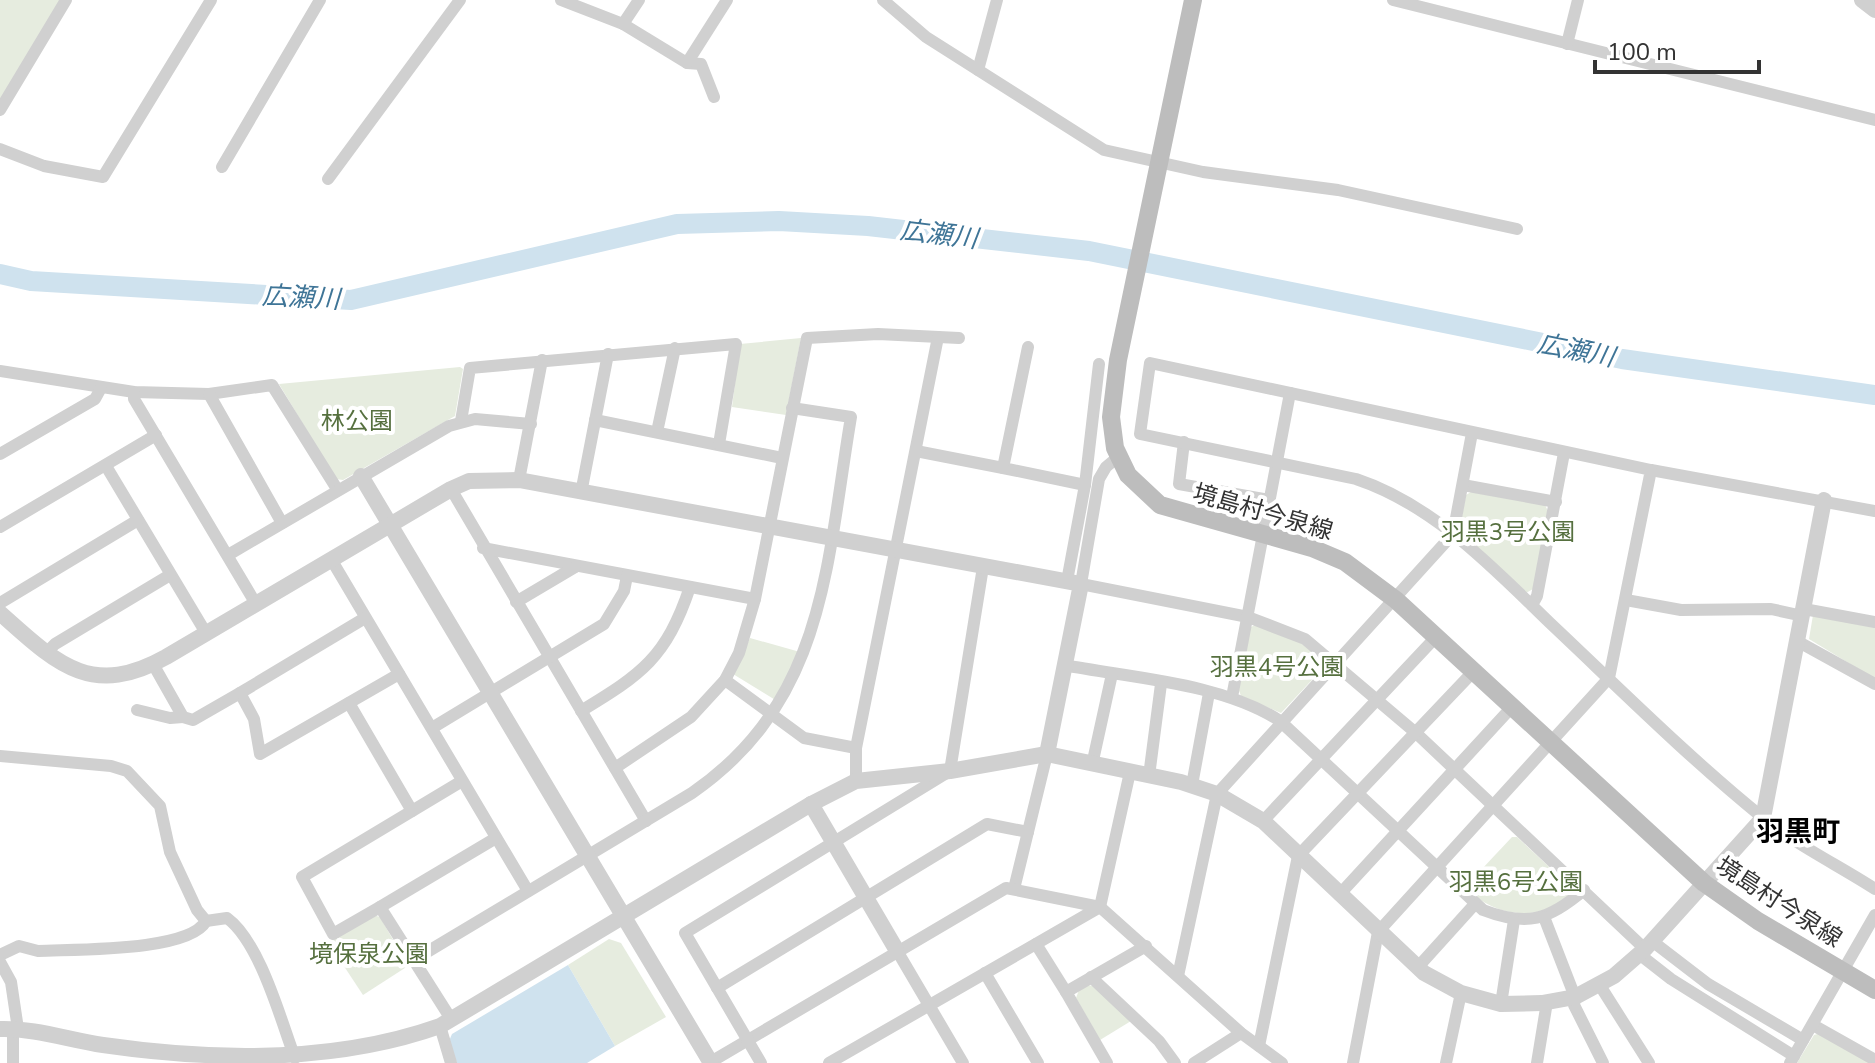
<svg xmlns="http://www.w3.org/2000/svg" width="1875" height="1063" viewBox="0 0 1875 1063" font-family="'Nunito Sans','Noto Sans JP',sans-serif">
<style>
.green{fill:#e6ecdf}
.water{fill:#cfe2ee}
.lines{fill:none;stroke-linecap:round;stroke-linejoin:round}
.river{stroke:#cfe2ee;stroke-width:20}
.minor{stroke:#d0d0d0;stroke-width:12}
.tertiary{stroke:#d0d0d0;stroke-width:16}
.secondary{stroke:#bdbdbd;stroke-width:18}
.labels{text-anchor:middle;stroke-width:8;stroke-linejoin:round;paint-order:stroke}
.park-label{font-size:24px;fill:#56703f;stroke:#fff}
.street-label{font-size:24px;fill:#333;stroke:#fff}
.water-label{font-size:26px;font-style:italic;fill:#3f7597;stroke:#fff}
.quarter-label{font-size:28px;font-weight:bold;fill:#000;stroke:#fff}
</style>
<rect width="100%" height="100%" fill="#fff"/>
<!-- green -->
<g class="green">
<path d="M0,0H61L0,100Z"/>
<path d="M801,338L786,415L732,407L740,344Z"/>
<path d="M460,367L463,369L455,416L343,480L336,479L279,384Z"/>
<path d="M1471,492L1545,505L1548,511L1533,589L1526,593L1459,531L1466,495Z"/>
<path d="M1813,615L1875,627V679L1809,639Z"/>
<path d="M1257,624L1295,639L1323,658L1325,666L1281,713L1241,696L1238,688L1249,628Z"/>
<path d="M750,638L800,652L777,701L733,674Z"/>
<path d="M1512,837H1517L1572,888V894C1539,924 1494,917 1465,887Z"/>
<path d="M373,915L380,917L408,966L363,995L328,942Z"/>
<path d="M609,939L621,943L666,1017L615,1046L568,965Z"/>
<path d="M1087,985L1093,986L1131,1021L1100,1040L1076,998L1079,990Z"/>
<path d="M1821,1033L1874,1063H1797L1814,1035Z"/>
</g>
<!-- water -->
<path class="water" d="M568,965L615,1046L587,1063H457L449,1041L452,1034Z"/>
<g class="lines">
<!-- river -->
<path class="river" d="M0,274L31,281L351,300L677,224L779,221L868,226L1089,251L1622,359L1875,395"/>
<!-- minor -->
<g class="minor">
<path d="M561,0L623,24L687,63L701,64L714,97"/>
<path d="M883,0L926,37L1104,150L1203,172L1338,190L1517,229"/>
<path d="M1393,0L1875,120"/>
<path d="M623,24L639,0"/>
<path d="M1567,44L1578,0"/>
<path d="M687,63L727,0"/>
<path d="M978,70L997,0"/>
<path d="M0,110L66,0"/>
<path d="M0,149L44,166L103,177L211,0"/>
<path d="M222,167L320,0"/>
<path d="M328,179L460,0"/>
<path d="M1028,347L1003,468L1085,485"/>
<path d="M0,371L134,392L209,394L272,385L337,489"/>
<path d="M134,392V399L256,604"/>
<path d="M209,394L282,523"/>
<path d="M595,420L782,458"/>
<path d="M461,421L470,368L736,344L719,444"/>
<path d="M657,432L675,348"/>
<path d="M1184,442L1179,484L1269,500"/>
<path d="M916,451L1003,468"/>
<path d="M0,454L95,399L101,388"/>
<path d="M1118,457L1106,467L1099,479L1081,584L1248,617L1305,639L1416,733L1645,949"/>
<path d="M106,466L206,633"/>
<path d="M1651,470L1875,511"/>
<path d="M519,480L542,360"/>
<path d="M1463,485L1556,502"/>
<path d="M451,489L646,821"/>
<path d="M581,493L608,354"/>
<path d="M0,527L156,435"/>
<path d="M483,548L755,599"/>
<path d="M228,555L449,426L475,419L531,424"/>
<path d="M331,559L528,891"/>
<path d="M1067,581L1085,485L1099,364"/>
<path d="M1626,600L1681,610L1771,609L1803,616"/>
<path d="M516,602L575,567"/>
<path d="M0,603L138,520"/>
<path d="M1532,605L1537,596L1564,453"/>
<path d="M1804,609L1875,622"/>
<path d="M1797,641L1875,684"/>
<path d="M46,653L55,644L170,575"/>
<path d="M153,664L183,717L193,720L240,693L254,719L260,754L399,674"/>
<path d="M1064,665C1132,678 1222,683 1280,721L1483,910C1527,927 1549,920 1584,890"/>
<path d="M725,680L804,738L856,748"/>
<path d="M240,693L365,618"/>
<path d="M1232,697L1290,393"/>
<path d="M349,703L412,811"/>
<path d="M137,710L170,718L183,717"/>
<path d="M581,711C642,674 666,658 690,587"/>
<path d="M432,728L604,624L624,591L627,576"/>
<path d="M0,756L111,766L127,771L160,806L170,852L197,910L206,921L227,918C260,942 281,1021 295,1058"/>
<path d="M1092,765L1112,674"/>
<path d="M615,768L691,717L725,680L739,653L755,599L807,338L878,334L959,338"/>
<path d="M1149,776L1161,684"/>
<path d="M856,781V748L938,337"/>
<path d="M1192,785L1209,693"/>
<path d="M1263,821L1435,638"/>
<path d="M1014,889L1047,754"/>
<path d="M1339,895L1511,708"/>
<path d="M380,907L496,838"/>
<path d="M1544,917L1575,997L1574,1005L1603,1063"/>
<path d="M1652,941L1708,984L1803,1040"/>
<path d="M1036,944L1066,992"/>
<path d="M896,949L963,1063"/>
<path d="M1639,954L1671,979L1794,1056"/>
<path d="M0,955L19,946L38,951C74,949 189,952 206,921"/>
<path d="M412,961L692,793C826,700 826,565 851,417L792,408"/>
<path d="M0,962L11,982L18,1029"/>
<path d="M1418,967L1474,905"/>
<path d="M985,973L1038,1063"/>
<path d="M1178,976L1217,794L1453,534L1472,433"/>
<path d="M1091,977L1159,1041L1175,1063"/>
<path d="M1599,984L1649,1063"/>
<path d="M717,988L987,824L1028,832"/>
<path d="M1501,1004L1514,920"/>
<path d="M451,1019L380,907L333,934L302,877L462,781"/>
<path d="M1813,1025L1875,1060"/>
<path d="M440,1026L451,1063"/>
<path d="M13,1029V1063"/>
<path d="M1259,1046L1298,856L1472,673"/>
<path d="M709,1063L1006,888L1100,907L1241,1033L1282,1063"/>
<path d="M761,1063L685,933L950,771L983,567"/>
<path d="M829,1063L1100,907L1130,772"/>
<path d="M1107,1063L1066,992L1146,946"/>
<path d="M1194,1063L1241,1033"/>
<path d="M1353,1063L1378,932L1609,678L1651,470L1150,363L1140,434L1356,479C1434,505 1492,567 1550,623C1619,688 1688,757 1762,817C1796,845 1838,865 1875,889"/>
<path d="M1446,1063L1461,993"/>
<path d="M1537,1063L1547,1002"/>
<path d="M1790,1063L1875,915"/>
</g>
<!-- tertiary -->
<g class="tertiary">
<path d="M1862,0L1875,10"/>
<path d="M361,476L711,1063"/>
<path d="M0,613C56,663 91,699 166,657L451,489L469,481L519,480L1081,584L1047,754"/>
<path d="M811,804L896,949"/>
<path d="M0,1029C35,1028 69,1040 103,1045C214,1061 336,1063 440,1026L811,804L856,781L950,771L1047,754L1181,782L1217,794L1263,821L1424,973L1461,993L1501,1004L1542,1003L1575,997L1614,976L1645,949L1763,818L1824,500"/>
</g>
<!-- secondary -->
<path class="secondary" d="M1193,0L1118,360L1111,417L1115,448L1128,475L1160,505L1312,548L1345,562L1396,600L1704,883L1758,921L1875,990"/>
</g>
<g class="labels">
<!-- park labels -->
<g class="park-label">
<text x="357" y="429">林公園</text>
<text x="1508" y="540">羽黒3号公園</text>
<text x="1277" y="675">羽黒4号公園</text>
<text x="1516" y="890">羽黒6号公園</text>
<text x="369" y="962">境保泉公園</text>
</g>
<!-- street labels -->
<g class="street-label">
<text transform="translate(1263 512) rotate(16)" y="8">境島村今泉線</text>
<text transform="translate(1779 902) rotate(33)" y="8">境島村今泉線</text>
</g>
<!-- water labels -->
<g class="water-label">
<text transform="translate(939 234) rotate(7)" y="9">広瀬川</text>
<text transform="translate(301 297) rotate(3)" y="9">広瀬川</text>
<text transform="translate(1576 350) rotate(11)" y="9">広瀬川</text>
</g>
<!-- quarter labels -->
<g class="quarter-label">
<text x="1798" y="841">羽黒町</text>
</g>
</g>
<!-- scale -->
<path d="M1595 60v12h164v-12" fill="none" stroke="#333333" stroke-width="4"/>
<text x="1607" y="60" font-size="24" fill="#333333" stroke="#ffffff" stroke-width="6" paint-order="stroke">100 m</text>
</svg>
